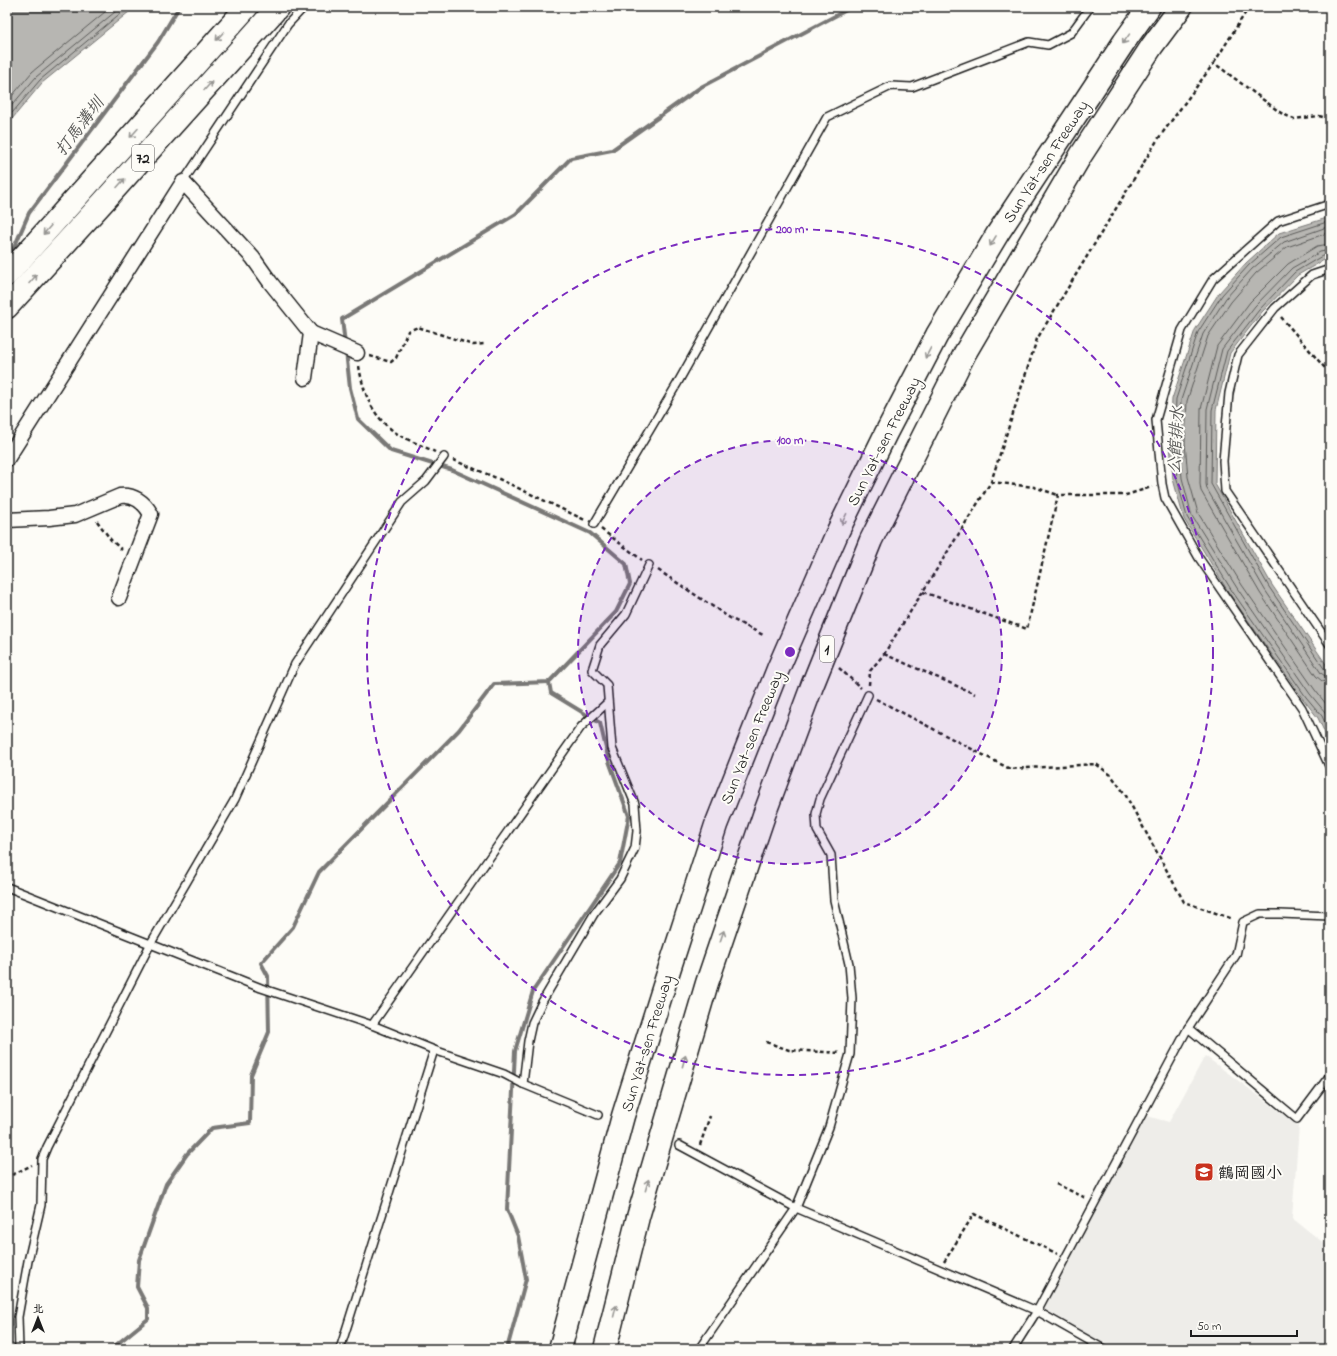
<svg xmlns="http://www.w3.org/2000/svg" width="1337" height="1356" viewBox="0 0 1337 1356" font-family="'Indie Flower','LXGW WenKai TC',sans-serif">
<style>
.built{fill:#eeede9}
.water{fill:#b7b6b2;stroke:#797876}
.lines{fill:none;stroke-linecap:round;stroke-linejoin:round}
.shore{stroke:#5a5a58;stroke-width:1}
.stream{stroke:#797876;stroke-width:4}
.service-casing{stroke:#1c1c1c;stroke-width:10}
.minor-casing{stroke:#1c1c1c;stroke-width:17}
.trunk-casing{stroke:#1c1c1c;stroke-width:25}
.motorway-casing{stroke:#1c1c1c;stroke-width:25}
.path{stroke:#1c1c1c;stroke-width:2.5;stroke-dasharray:4 3;stroke-linecap:butt}
.service{stroke:#fdfcf7;stroke-width:7}
.minor{stroke:#fdfcf7;stroke-width:14}
.trunk{stroke:#fdfcf7;stroke-width:22}
.motorway{stroke:#fdfcf7;stroke-width:22}
.oneway{stroke:#989794}
.ring{fill:none;stroke:#7b2cbf;stroke-width:2;stroke-dasharray:7 5}
.labels{text-anchor:middle;stroke-width:4;stroke-linejoin:round;paint-order:stroke}
.shield{fill:#fdfcf7;stroke:#605f5e;stroke-width:1}
.shield-label{font-size:15px;font-weight:bold;fill:#1c1c1c}
.street-label{font-size:16px;fill:#1c1c1c;stroke:#fdfcf7}
.poi-label{font-size:16px;fill:#1c1c1c;stroke:#fdfcf7;text-anchor:start}
.water-label{font-size:17px;font-style:italic;fill:#5a5a58;stroke:#fdfcf7}
.centre{fill:#7b2cbf;stroke:#fdfcf7;stroke-width:2}
.ring-label{font-size:12px;text-anchor:middle;font-weight:bold;fill:#7b2cbf;stroke:#fdfcf7;stroke-width:4;stroke-linejoin:round;paint-order:stroke}
</style>
<rect width="100%" height="100%" fill="#fdfcf7"/>
<filter id="ink" filterUnits="userSpaceOnUse"><feTurbulence type="fractalNoise" baseFrequency=".025" numOctaves="2"/><feDisplacementMap in="SourceGraphic" scale="8" xChannelSelector="R" yChannelSelector="G"/><feConvolveMatrix kernelMatrix="1 2 1 2 8 2 1 2 1" color-interpolation-filters="sRGB"/></filter>
<g filter="url(#ink)">
<!-- built -->
<path class="built" d="M1205,1056L1299,1126L1292,1218L1330,1248V1349H1113L1043,1308L1143,1115L1169,1122Z"/>
<!-- water -->
<g class="water">
<path d="M7,7H135L42,83L7,125Z"/>
<path d="M1330,217V258L1324,260L1298,275L1262,312L1230,353L1216,410L1215,484L1272,585L1330,670V744L1318,718L1303,699L1229,593L1184,519L1173,479L1170,444L1172,399L1195,330L1219,293L1246,263L1279,233Z"/>
</g>
<g class="lines">
<!-- shore -->
<g class="shore">
<path d="M7,102L32,72L111,7"/>
<path d="M7,111L36,77L121,7"/>
<path d="M7,119L40,80L128,7"/>
<path d="M1330,221L1281,237L1249,265L1222,295L1198,332L1176,399L1174,444L1177,479L1187,517L1232,591L1306,697L1322,716L1330,734"/>
<path d="M1330,226L1284,242L1252,269L1226,298L1203,334L1181,400L1179,444L1182,478L1192,516L1237,588L1310,694L1325,712L1330,722"/>
<path d="M1330,232L1287,247L1256,273L1231,302L1208,336L1187,401L1185,443L1188,477L1198,513L1242,585L1315,690L1330,709"/>
<path d="M1330,244L1317,246L1288,264L1250,302L1217,346L1201,409L1200,484L1201,491L1260,593L1316,676L1322,681L1330,683"/>
<path d="M1330,250L1320,252L1292,268L1255,306L1222,349L1207,409L1206,484L1207,489L1265,590L1321,673L1325,676L1330,677"/>
<path d="M1330,255L1322,256L1295,272L1259,310L1227,351L1212,410L1211,484L1269,587L1325,670L1330,672"/>
</g>
<!-- stream -->
<g class="stream">
<path d="M10,257L29,213L158,42L179,7"/>
<path d="M345,344L342,319L516,214L571,158L612,150L701,87L852,7"/>
<path d="M111,1349L148,1319V1308L137,1287L139,1260L166,1184L187,1154L212,1128L250,1123L251,1075L269,1032L268,976L261,963L293,927L319,872L459,730L494,684L549,682L616,612L630,584L626,564L590,533L452,470L391,451L358,419L350,388L346,351"/>
<path d="M507,1349L526,1279L518,1236L507,1209L515,1051L533,991L620,863L629,816L609,761L600,723L551,693L549,682"/>
</g>
<defs>
<g id="service">
<path d="M183,182L288,24L304,7"/>
<path d="M1330,204L1278,221L1213,279L1182,330L1156,420L1162,484L1165,498L1199,558L1302,708L1330,768"/>
<path d="M1330,269L1312,275L1275,308L1238,355L1229,393L1223,461L1225,491L1330,645"/>
<path d="M594,524L677,384L827,117L891,86L912,87L1029,42L1048,45L1071,33L1090,7"/>
<path d="M7,887L261,988L372,1025L434,1050L504,1074L523,1084L598,1115"/>
<path d="M372,1025L581,727L607,703"/>
<path d="M1188,1028L1297,1119L1330,1075"/>
<path d="M523,1084L528,1041L532,1023L542,1002L594,914L620,879L635,848L637,831L635,804L612,748L607,685L592,670L600,645L626,614L649,565"/>
<path d="M679,1145L796,1208L1037,1311L1104,1349"/>
<path d="M19,1349L18,1317L28,1261L41,1205L42,1159L47,1147L151,943L235,799L295,664L402,502L426,481L444,457"/>
<path d="M340,1349L434,1050"/>
<path d="M699,1349L796,1208L829,1127L850,1054L852,998L849,964L834,900L831,855L817,830L816,814L820,799L868,695"/>
<path d="M1013,1349L1037,1311L1188,1028L1236,955L1243,922L1260,914H1280L1330,916"/>
</g>
<g id="minor">
<path d="M311,333L357,353"/>
<path d="M7,459L183,182L253,258L270,282L311,333L305,378"/>
<path d="M7,520L49,518L75,515L120,496C133,494 144,502 151,514L119,598"/>
</g>
<g id="trunk">
<path d="M7,275L247,7"/>
<path d="M7,307L104,201L278,7"/>
</g>
<g id="motorway">
<path d="M560,1349L623,1116L669,970L716,825L778,669L838,531L886,433L937,335L998,233L1124,42L1149,7"/>
<path d="M605,1349L638,1217L707,983L764,815L812,686L871,540L965,353L1081,155L1152,46L1181,7"/>
</g>
</defs>
<!-- service casing -->
<use href="#service" class="service-casing"/>
<!-- minor casing -->
<use href="#minor" class="minor-casing"/>
<!-- trunk casing -->
<use href="#trunk" class="trunk-casing"/>
<!-- motorway casing -->
<use href="#motorway" class="motorway-casing"/>
<!-- path -->
<g class="path">
<path d="M1214,63L1249,7"/>
<path d="M1281,317L1330,374"/>
<path d="M370,356L391,362L396,358L408,331L418,327L473,345L484,344"/>
<path d="M359,366C363,391 371,414 392,430C401,438 424,446 435,452"/>
<path d="M453,460L499,479L585,520"/>
<path d="M991,482L1034,487L1058,495"/>
<path d="M97,521L111,540L122,550"/>
<path d="M601,529L642,560"/>
<path d="M658,570L730,618L765,636"/>
<path d="M923,592L1027,629L1058,495H1126L1152,487"/>
<path d="M884,654L975,694"/>
<path d="M839,668L861,688"/>
<path d="M869,685L870,671L884,654L991,482L1037,339L1158,139L1214,63L1281,113L1294,119L1319,116L1330,119"/>
<path d="M876,699L1010,769L1096,764L1111,775L1125,794L1184,902L1233,919"/>
<path d="M766,1042L789,1050L841,1053"/>
<path d="M700,1145L710,1116"/>
<path d="M7,1179L8,1177L32,1165"/>
<path d="M1056,1184L1086,1198"/>
<path d="M944,1262L974,1214L1058,1254"/>
</g>
<!-- service -->
<use href="#service" class="service"/>
<!-- minor -->
<use href="#minor" class="minor"/>
<!-- trunk -->
<use href="#trunk" class="trunk"/>
<!-- motorway -->
<use href="#motorway" class="motorway"/>
</g>
<!-- one-way arrows -->
<defs><path id="oneway-shaft" d="M-6 0H5M1.5-3L5.5 0L1.5 3" fill="none" stroke-width="1.6" stroke-linecap="round" stroke-linejoin="round"/></defs>
<g class="oneway">
<use href="#oneway-shaft" transform="translate(220 36) rotate(132)"/>
<use href="#oneway-shaft" transform="translate(1126 39) rotate(125)"/>
<use href="#oneway-shaft" transform="translate(208 86) rotate(-48)"/>
<use href="#oneway-shaft" transform="translate(134 133) rotate(132)"/>
<use href="#oneway-shaft" transform="translate(121 183) rotate(-48)"/>
<use href="#oneway-shaft" transform="translate(47 230) rotate(131)"/>
<use href="#oneway-shaft" transform="translate(993 241) rotate(121)"/>
<use href="#oneway-shaft" transform="translate(33 279) rotate(-48)"/>
<use href="#oneway-shaft" transform="translate(928 353) rotate(118)"/>
<use href="#oneway-shaft" transform="translate(844 519) rotate(116)"/>
<use href="#oneway-shaft" transform="translate(722 936) rotate(-71)"/>
<use href="#oneway-shaft" transform="translate(684 1061) rotate(-74)"/>
<use href="#oneway-shaft" transform="translate(647 1185) rotate(-74)"/>
<use href="#oneway-shaft" transform="translate(615 1311) rotate(-76)"/>
</g>
</g>
<!-- distance rings -->
<circle cx="790" cy="652" r="212" fill="#7b2cbf" fill-opacity=".12"/>
<g class="ring">
<circle cx="790" cy="652" r="212"/>
<circle cx="790" cy="652" r="423"/>
</g>
<!-- icons -->
<defs>
<symbol id="school-square" viewBox="-11 -11 22 22"><rect x="-9" y="-9" width="18" height="18" rx="4" fill="#c8321e" stroke="#fdfcf7"/><path d="M0-5L7-2L0 1L-7-2ZM-4 1L0 2.5L4 1V4Q0 6-4 4Z" fill="#fff"/></symbol>
</defs>
<g fill-rule="evenodd">
<use href="#school-square" x="1193" y="1161" width="22" height="22"/>
</g>
<g class="labels">
<!-- shield labels -->
<g class="shield">
<rect x="132" y="145" width="22" height="26" rx="3"/>
<rect x="820" y="636" width="14" height="26" rx="3"/>
</g>
<g class="shield-label">
<text x="143" y="163">72</text>
<text x="827" y="654">1</text>
</g>
<!-- street labels -->
<g class="street-label">
<text transform="translate(1045 161) rotate(-57)" y="6">Sun Yat-sen Freeway</text>
<text transform="translate(883 441) rotate(-63)" y="6">Sun Yat-sen Freeway</text>
<text transform="translate(751 737) rotate(-68)" y="6">Sun Yat-sen Freeway</text>
<text transform="translate(646 1043) rotate(-73)" y="6">Sun Yat-sen Freeway</text>
</g>
<!-- poi labels -->
<g class="poi-label">
<text x="1218" y="1178">鶴岡國小</text>
</g>
<!-- water labels -->
<g class="water-label">
<text transform="translate(79 126) rotate(-53)" y="6">打馬溝圳</text>
<text transform="translate(1175 440) rotate(-87)" y="6">公館排水</text>
</g>
</g>
<circle cx="790" cy="652" r="6" class="centre"/>
<g class="ring-label">
<text x="790" y="233">200 m</text>
<text x="790" y="444">100 m</text>
</g>
<!-- margin -->
<rect width="1337" height="1356" fill="none" stroke="#fdfcf7" stroke-width="24"/>
<rect x="12" y="12" width="1313" height="1332" fill="none" stroke="#1c1c1c" stroke-width="1.5" filter="url(#ink)"/>
<!-- north arrow -->
<g transform="translate(38 1318)" stroke="#fdfcf7" stroke-width="3" paint-order="stroke">
<path d="M0-3L7 15L0 10L-7 15Z" fill="#1c1c1c"/>
<text y="-6" font-size="11" font-weight="bold" text-anchor="middle" fill="#1c1c1c">北</text>
</g>
<!-- scale -->
<path d="M1191 1330v6h106v-6" fill="none" stroke="#1c1c1c" stroke-width="2"/>
<text x="1197" y="1330" font-size="12" fill="#1c1c1c" stroke="#fdfcf7" stroke-width="3" paint-order="stroke">50 m</text>
</svg>
